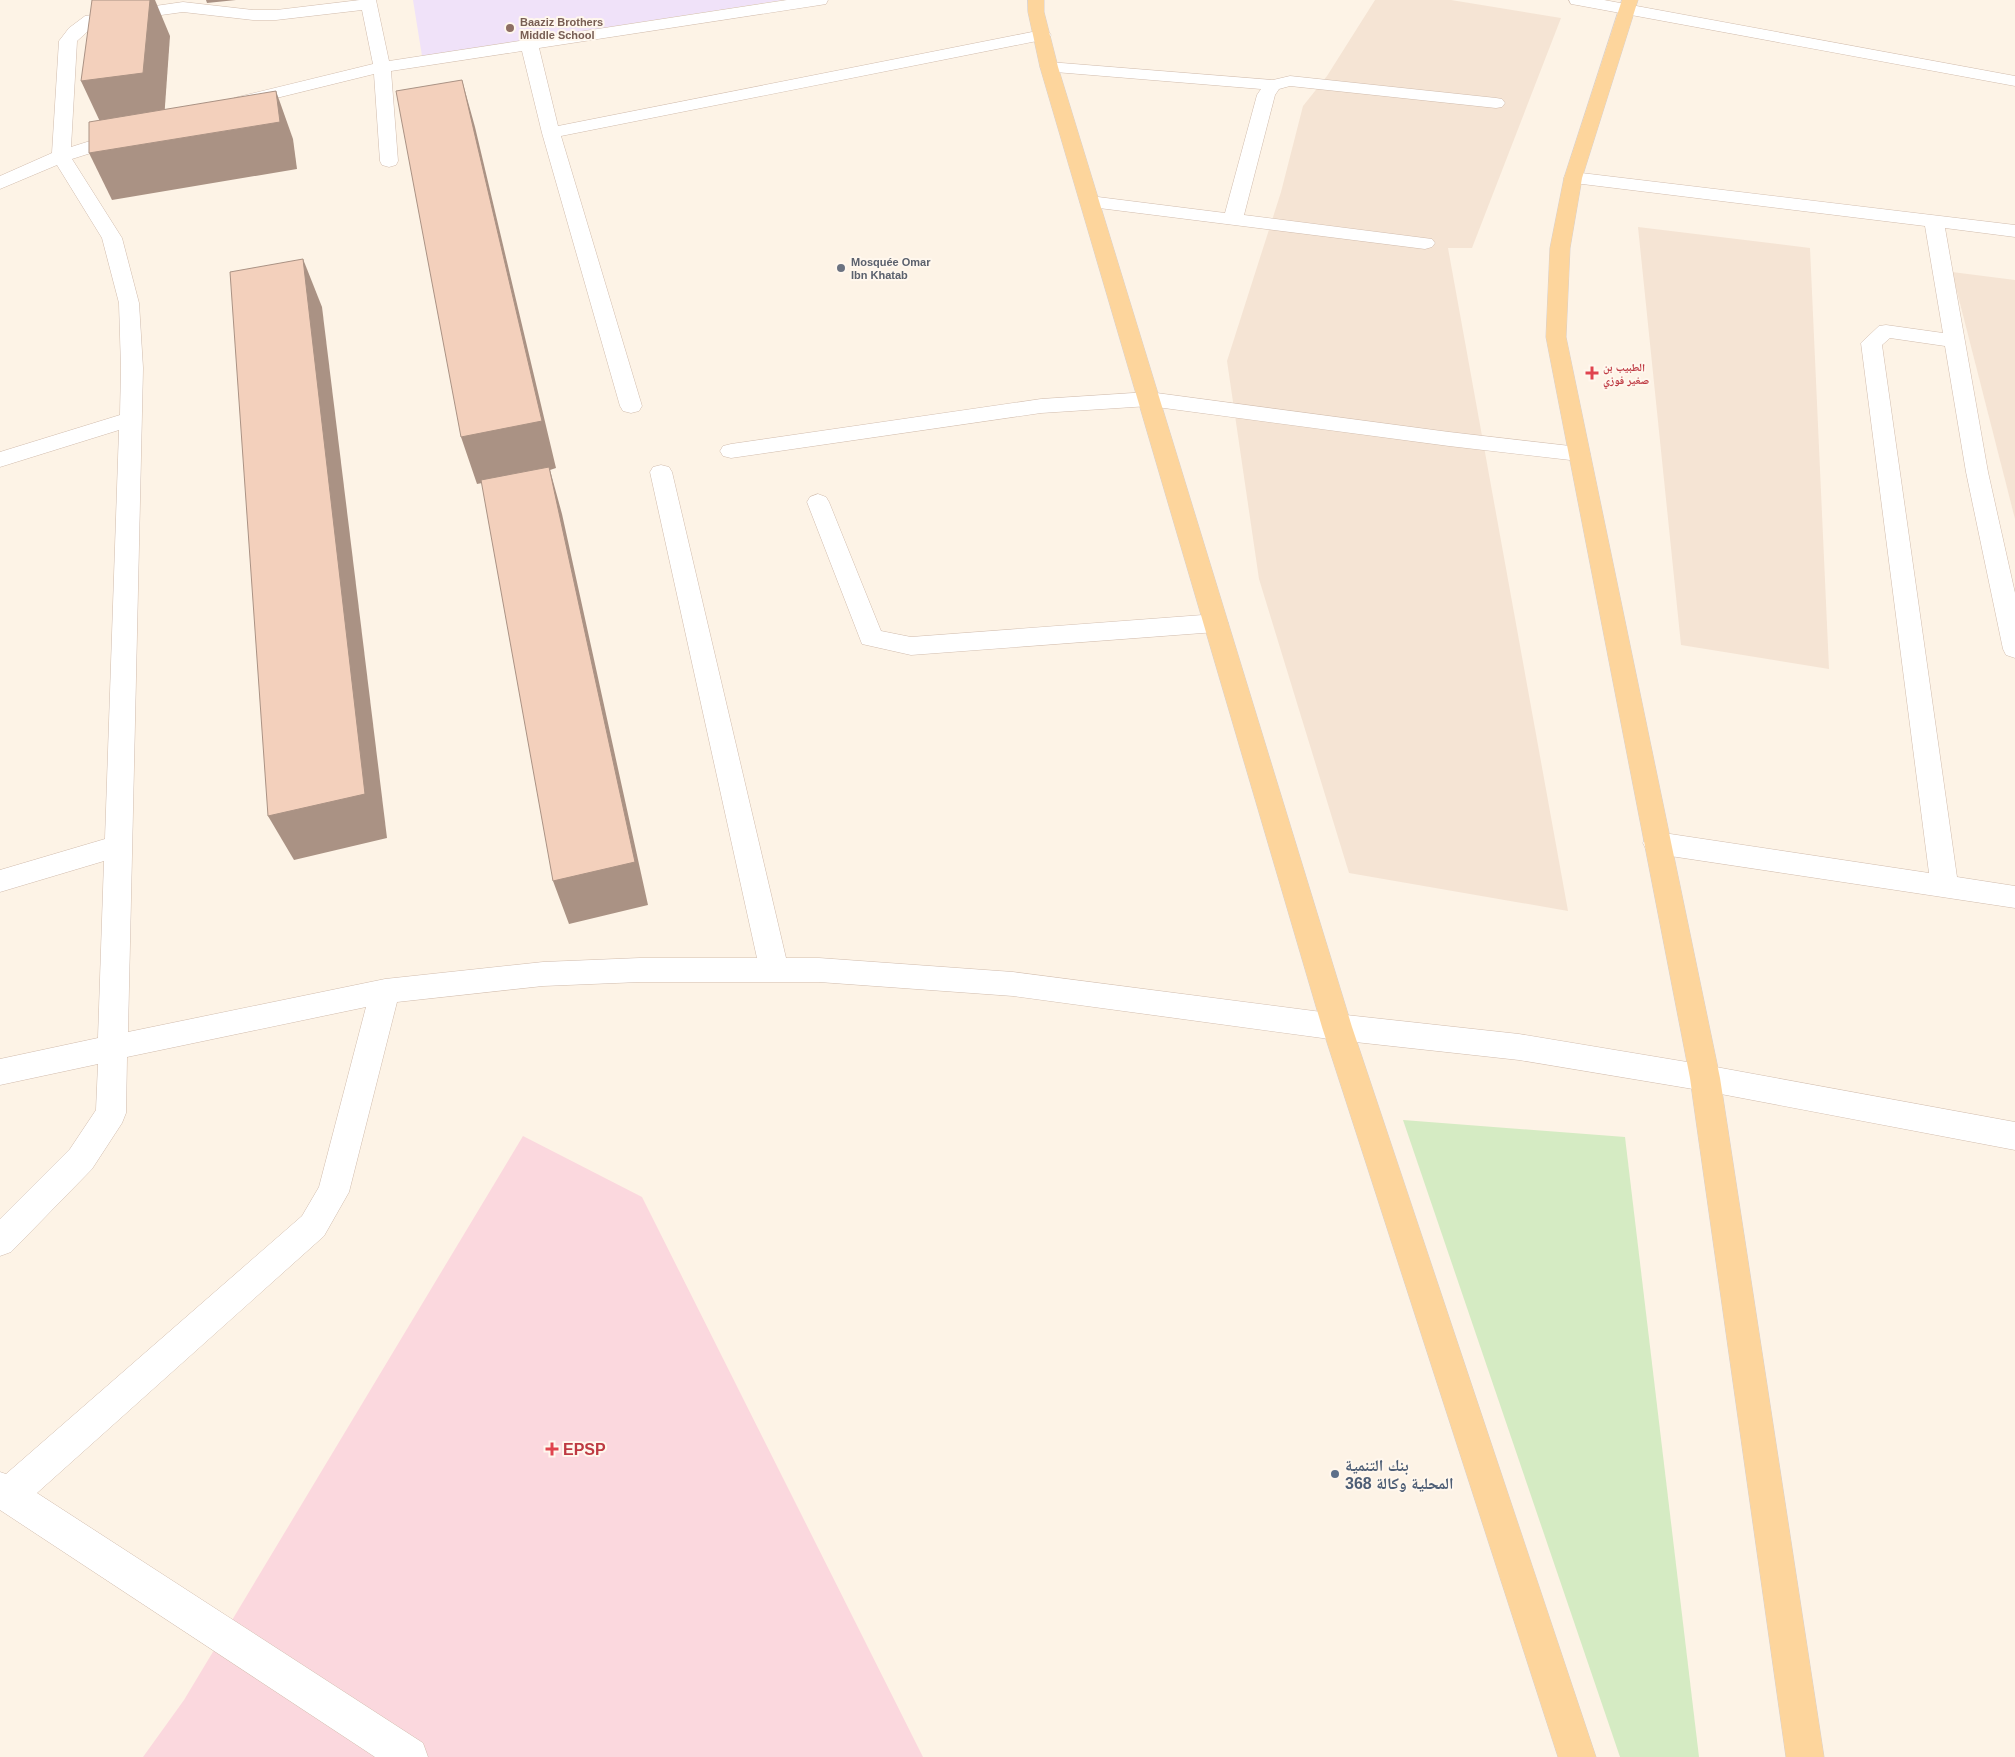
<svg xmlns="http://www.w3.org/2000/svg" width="2015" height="1757" viewBox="0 0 2015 1757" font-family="Helvetica,'Noto Naskh Arabic',sans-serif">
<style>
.residential{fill:#f5e4d4}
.education{fill:#f0e2f9}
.medical{fill:#fbd8de}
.green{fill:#d5ebc3}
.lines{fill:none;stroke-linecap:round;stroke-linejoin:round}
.minor-casing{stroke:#d1bcad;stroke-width:1}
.major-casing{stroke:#d9d0cc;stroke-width:1}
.minor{fill:#fff;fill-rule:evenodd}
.major{fill:#fdd59c;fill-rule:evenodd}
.shaded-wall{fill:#aa9284}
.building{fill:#f3d0bc;stroke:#aa9284}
.education-dot{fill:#8d6e63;stroke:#fff7ed;stroke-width:2}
.worship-dot{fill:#6b7280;stroke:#fff7ed;stroke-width:2}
.health-dot{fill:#e0444e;stroke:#fff7ed;stroke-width:2}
.service-dot{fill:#5c6f8a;stroke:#fff7ed;stroke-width:2}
.labels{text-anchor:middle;stroke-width:4;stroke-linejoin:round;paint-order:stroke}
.far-education-label{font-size:11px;font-weight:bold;fill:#785e54;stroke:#fff7ed;text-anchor:start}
.far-worship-label{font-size:11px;font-weight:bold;fill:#5b616d;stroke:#fff7ed;text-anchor:start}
.far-health-label{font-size:11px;font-weight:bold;fill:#be3a42;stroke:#fff7ed;text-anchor:start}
.near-health-label{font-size:16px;font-weight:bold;fill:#be3a42;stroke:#fff7ed;text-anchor:start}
.near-service-label{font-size:16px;font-weight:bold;fill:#4e5e75;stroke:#fff7ed;text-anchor:start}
</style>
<rect width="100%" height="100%" fill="#fdf3e6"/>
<!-- residential -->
<g class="residential">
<path d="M1375,0H1451L1561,18L1472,248H1448L1568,911L1349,873L1259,579L1227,361L1281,192L1303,106L1327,76Z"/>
<path d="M1638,227L1810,248L1829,669L1681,645Z"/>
<path d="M1952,272L2015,280V519Z"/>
</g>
<!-- education -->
<path class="education" d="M413,0H783L422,56Z"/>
<!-- medical -->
<path class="medical" d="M523,1136L642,1197L923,1757H143L184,1700Z"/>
<!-- green -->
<path class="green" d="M1403,1120L1625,1137L1699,1757H1620Z"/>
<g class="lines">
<defs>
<g id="minor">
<path d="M360,0H376L389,61L787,0H828L826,4L820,5L539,48L558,126L1042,30L1048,31L1051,35L1048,39L1042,40L561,136L642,406L639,411L631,413L623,411L620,406L542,133L522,51L391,71L398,161L396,165L389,167L382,165L380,161L374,74L240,107L234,106L231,102L234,98L373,64L362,10L276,20H253L183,12L96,24L77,41L71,147L125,130L132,132L134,136L132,140L72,159L122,238L139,303L143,368L128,1032L385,979L543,962L640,958H757L650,472L653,467L661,465L669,467L672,472L786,958H819L1013,972L1337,1014L1519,1034L1705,1065L2015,1122V1150L1705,1091L1519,1060L1337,1040L1013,996L819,982H640L543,986L397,1002L349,1192L324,1236L37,1493L423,1743L428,1757H375L0,1510V1472L6,1474L302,1216L319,1187L366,1007L127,1057L126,1113L122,1123L92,1169L11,1252L0,1256V1219L70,1149L96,1110L98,1064L0,1085V1059L98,1038L104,861L0,892V870L105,839L119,430L0,467V452L120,415L121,368L119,303L102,238L57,165L0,189V176L52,153L59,41L69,28L85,16L183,2L253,10H276Z"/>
<path d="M1569,0H1604L2015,76V86L1577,5L1571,4Z"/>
<path d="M1049,62L1273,80L1290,76L1496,98L1502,99L1505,103L1502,107L1496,108L1290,86L1279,89L1275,95L1244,215L1432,239L1435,243L1432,247L1425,249L1083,206L1080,202L1083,198L1090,196L1225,213L1257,95L1261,89L1043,71L1040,67L1043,63Z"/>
<path d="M1573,172L2015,225V237L1945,228L1988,472L2015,593V658L2006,655L2003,649L1966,472L1945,346L1890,338L1882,345L1957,877L2015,886V908L1657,854L1647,851L1643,843L1647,835L1657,832L1929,873L1861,343L1879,326L1886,325L1943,333L1925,226L1566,182L1564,178L1566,174Z"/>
<path d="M1149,392L1449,432L1579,447L1587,449L1590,454L1587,459L1579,461L1449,446L1149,406L1041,413L731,458L723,456L720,451L723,446L731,444L1041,399Z"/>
<path d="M818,494L826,497L829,502L881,631L911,637L1216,614L1225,617L1228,623L1225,629L1216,632L911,655L862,644L807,502L810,497Z"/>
</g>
<g id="major">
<path d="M1028,0H1044V12L1058,67L1352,1027L1596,1757H1558L1322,1027L1040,67L1028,12Z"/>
<path d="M1622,0H1638L1582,178L1570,248L1566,337L1720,1078L1824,1757H1786L1690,1078L1546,337L1550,248L1564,178Z"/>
</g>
</defs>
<!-- minor casing -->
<use href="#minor" class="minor-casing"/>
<!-- major casing -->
<use href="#major" class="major-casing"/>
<!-- minor -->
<use href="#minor" class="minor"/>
<!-- major -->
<use href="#major" class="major"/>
</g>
<!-- shaded-wall -->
<g class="shaded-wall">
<path d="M150,0H155L170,36L164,120L103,128L81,81Z"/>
<path d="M206,0H236L207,3Z"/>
<path d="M462,80L475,127L556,468L550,470L562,514L648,905L569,924L553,881L549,470L477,484L461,437Z"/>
<path d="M276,91L293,139L297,169L112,200L89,153Z"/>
<path d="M303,259L322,307L387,838L294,860L268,816Z"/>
</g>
<!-- building -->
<g class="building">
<path d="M92,0H150L143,73L81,81Z"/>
<path d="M462,80L542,421L461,437L396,91Z"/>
<path d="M276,91L280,122L89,153V122Z"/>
<path d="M303,259L365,794L268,816L230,272Z"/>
<path d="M549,467L635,862L553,881L481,480Z"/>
</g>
<!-- markers -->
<circle class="education-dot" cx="510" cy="28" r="5"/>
<circle class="worship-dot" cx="841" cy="268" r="5"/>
<g class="health-dot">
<path d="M1589.5 365.5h5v5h5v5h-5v5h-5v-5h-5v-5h5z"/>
<path d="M549.5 1441.5h5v5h5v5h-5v5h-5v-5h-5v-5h5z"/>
</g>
<circle class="service-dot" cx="1335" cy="1474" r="5"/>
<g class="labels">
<!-- far-education labels -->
<g class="far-education-label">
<text x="520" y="26">Baaziz Brothers<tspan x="520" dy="13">Middle School</tspan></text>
</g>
<!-- far-worship labels -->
<g class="far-worship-label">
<text x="851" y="266">Mosquée Omar<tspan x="851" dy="13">Ibn Khatab</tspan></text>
</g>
<!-- far-health labels -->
<g class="far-health-label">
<text x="1603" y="371">الطبيب بن<tspan x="1603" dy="13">صغير فوزي</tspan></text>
</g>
<!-- near-health labels -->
<g class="near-health-label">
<text x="563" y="1455">EPSP</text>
</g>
<!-- near-service labels -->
<g class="near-service-label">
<text x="1345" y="1471">بنك التنمية<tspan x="1345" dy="18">المحلية وكالة 368</tspan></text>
</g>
</g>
</svg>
